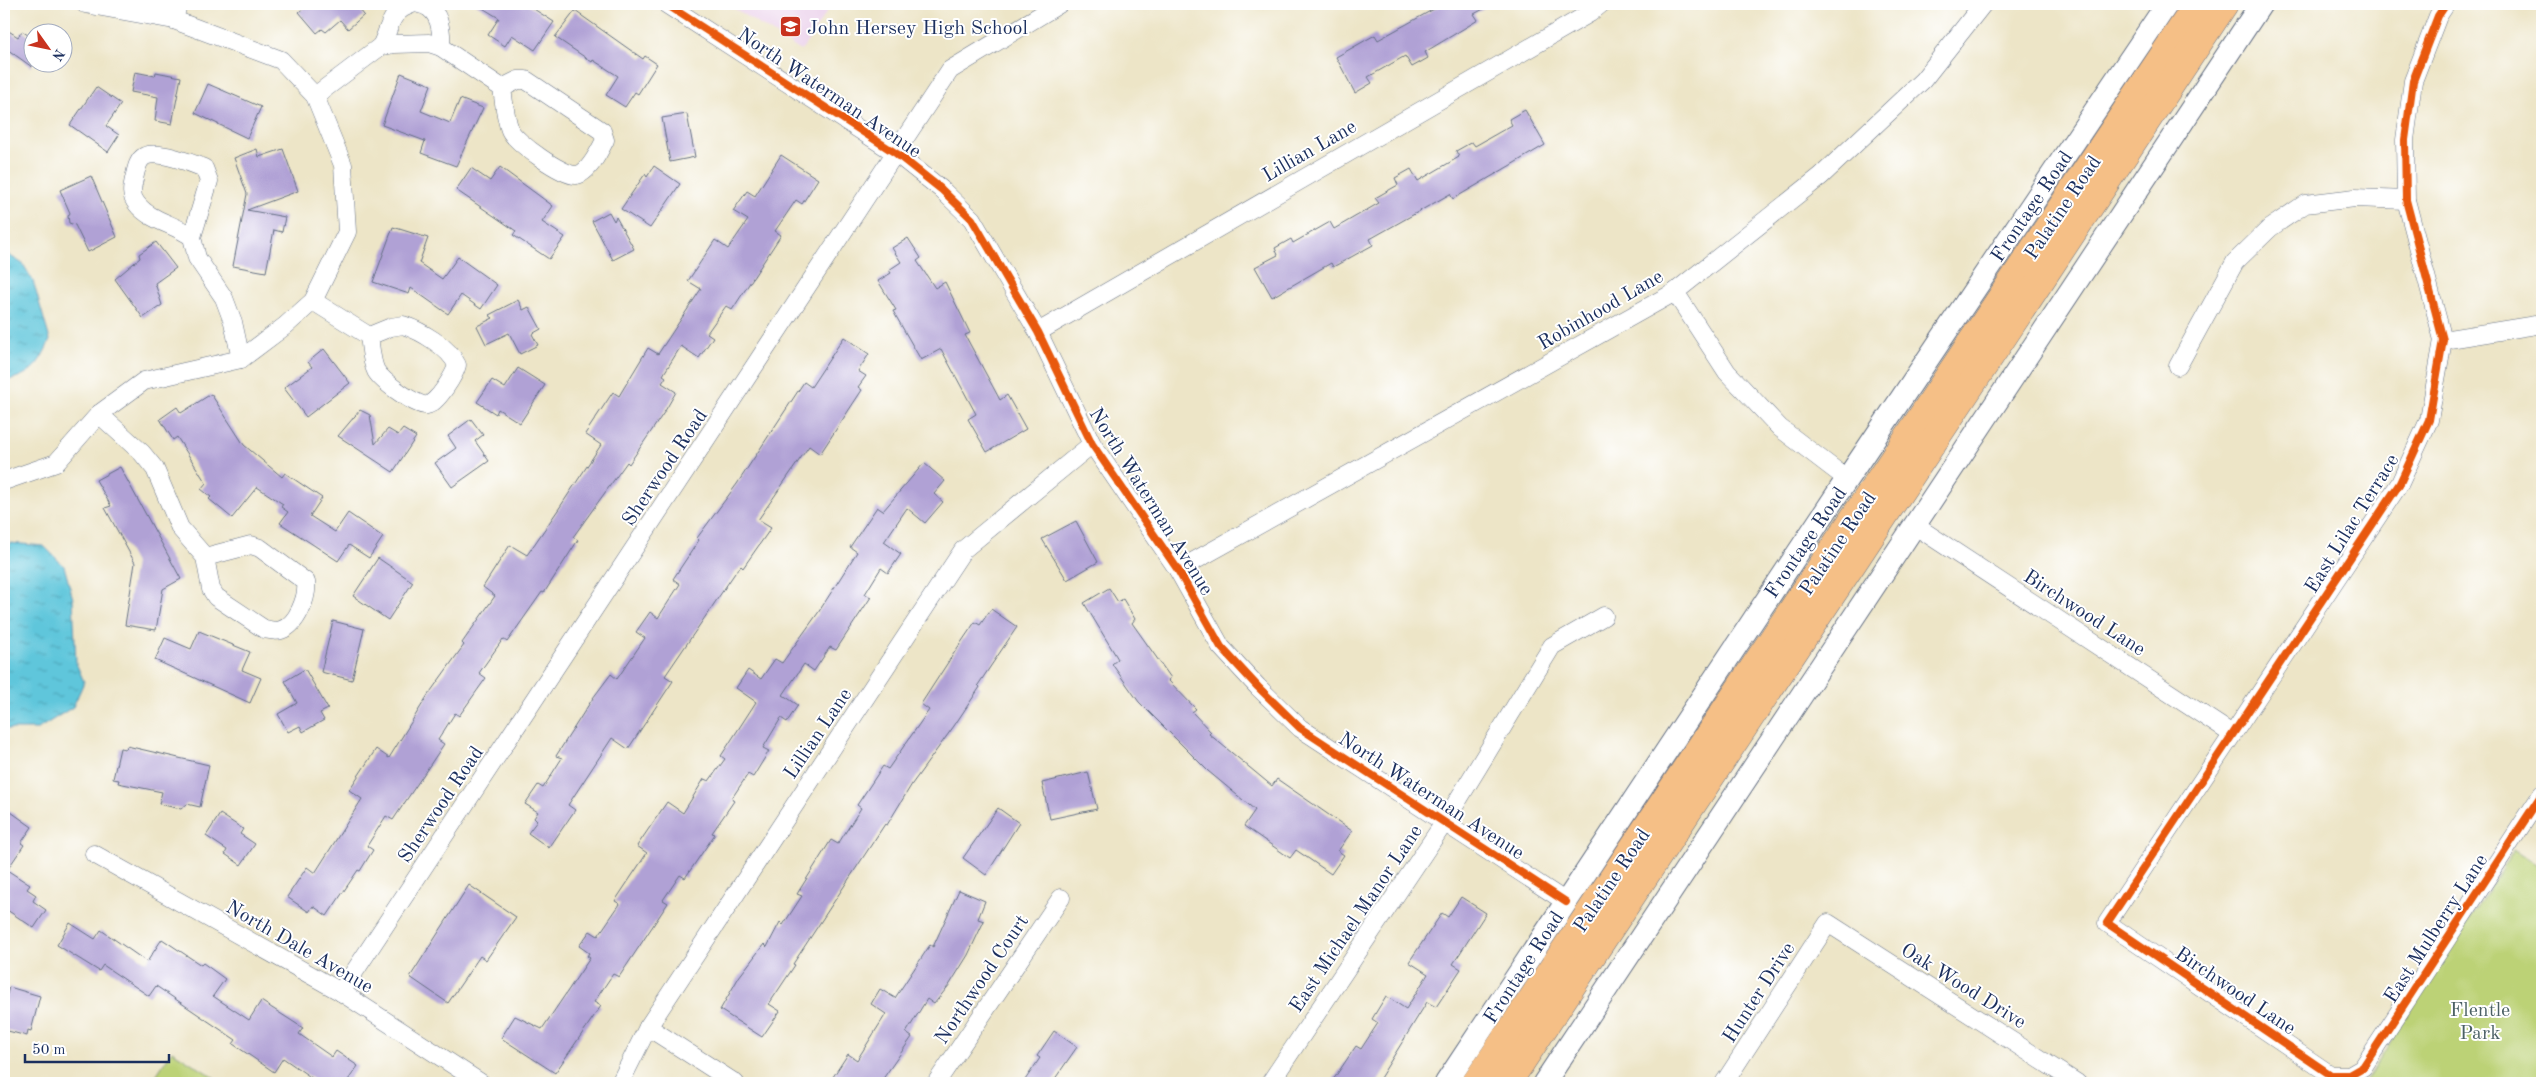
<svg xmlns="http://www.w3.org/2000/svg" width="2546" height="1087" viewBox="0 0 2546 1087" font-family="'Old Standard TT',serif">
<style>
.built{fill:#ebd1eb}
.park{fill:#bcd276;stroke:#6c806a}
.water{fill:url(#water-ripples);stroke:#3c7a9c}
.building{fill:#b0a1d5}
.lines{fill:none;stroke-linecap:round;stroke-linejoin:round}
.minor-casing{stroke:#646f83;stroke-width:19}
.tertiary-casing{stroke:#646f83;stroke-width:24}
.trunk-casing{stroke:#646f83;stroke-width:29}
.minor{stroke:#fff;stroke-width:18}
.tertiary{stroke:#fff;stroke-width:22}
.trunk{stroke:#f5bf86;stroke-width:28}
.cycleway-casing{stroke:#fff;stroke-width:11}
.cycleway{stroke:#e8590c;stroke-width:8}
.labels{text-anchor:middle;stroke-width:4;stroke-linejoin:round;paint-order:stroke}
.poi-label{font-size:20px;fill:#1b2f5e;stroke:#fff;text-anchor:start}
.street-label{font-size:20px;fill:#1b2f5e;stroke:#fff}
.park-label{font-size:20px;fill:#4b6065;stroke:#fff}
</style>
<defs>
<pattern id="water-ripples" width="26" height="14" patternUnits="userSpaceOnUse" patternTransform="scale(1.25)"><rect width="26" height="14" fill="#5ec6db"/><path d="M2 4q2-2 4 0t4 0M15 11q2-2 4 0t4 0" fill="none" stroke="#4da1b5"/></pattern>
</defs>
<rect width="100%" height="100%" fill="#fff"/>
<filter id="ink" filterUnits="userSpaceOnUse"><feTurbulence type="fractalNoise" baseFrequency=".02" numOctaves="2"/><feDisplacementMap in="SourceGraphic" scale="10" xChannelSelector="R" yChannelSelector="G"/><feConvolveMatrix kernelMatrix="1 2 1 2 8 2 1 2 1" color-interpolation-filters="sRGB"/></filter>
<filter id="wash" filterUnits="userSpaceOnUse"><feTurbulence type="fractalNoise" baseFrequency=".0096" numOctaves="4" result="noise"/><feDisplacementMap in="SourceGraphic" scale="20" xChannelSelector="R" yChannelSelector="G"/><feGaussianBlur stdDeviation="1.12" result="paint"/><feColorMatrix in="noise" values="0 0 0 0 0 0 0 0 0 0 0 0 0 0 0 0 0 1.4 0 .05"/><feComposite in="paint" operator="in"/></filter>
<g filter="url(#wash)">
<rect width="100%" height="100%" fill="#ede5c7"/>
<!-- built -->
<path class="built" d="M727,4H832L801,51Z"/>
<!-- park -->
<g class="park">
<path d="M2514,850L2542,868V1083H2364Z"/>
<path d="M172,1051L223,1083H151Z"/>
</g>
<!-- water -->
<g class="water">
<path d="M4,252L23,264L33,281L50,340C39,365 32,375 4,381Z"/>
<path d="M10,543L44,546L64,566L73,599L76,663L84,682L73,707L38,729H4V548Z"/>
</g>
<g id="blocks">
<!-- building -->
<g class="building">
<path d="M308,4H359L357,6L364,15L348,29L340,20L326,32L322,29L317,33L299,12Z"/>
<path d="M476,4H526L554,22L535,50L512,35L505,46L488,35L499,18Z"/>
<path d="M1443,4H1493L1474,14L1478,20L1425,52L1428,58L1412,67L1405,56L1368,77L1372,83L1355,93L1336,57L1375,35L1378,40Z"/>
<path d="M575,11L643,59L645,56L657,64L638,94L635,92L625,107L606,95L618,76L593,60L592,62L555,37Z"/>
<path d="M4,28L18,37L22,31L32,38V67L4,47Z"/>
<path d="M135,72L155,76L156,72L181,77L172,124L155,121L158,97L131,92Z"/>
<path d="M401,73L431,85L421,111L450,123L460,99L483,108L456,166L421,153L425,141L382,125Z"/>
<path d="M208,84L261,107L247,138L195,113Z"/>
<path d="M96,87L121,104L106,126L119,135L108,152L70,125Z"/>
<path d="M1525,110L1545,145L1453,199L1450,194L1370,239L1373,245L1333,267L1331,263L1272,297L1255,267L1278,255L1275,248L1291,239L1293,243L1330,222L1334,229L1379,203L1375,198L1398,185L1395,178L1411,169L1418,181L1459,157L1456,151L1472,142L1475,146L1512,125L1509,119Z"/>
<path d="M687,114L695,157L670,162L662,118Z"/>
<path d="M257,149L259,157L283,149L298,191L247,210L285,217L282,232L274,230L266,272L233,266L247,194L234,158Z"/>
<path d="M781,155L818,179L802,204L796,200L775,231L781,235L732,310L726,306L707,333L713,337L699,358L681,346L663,375L666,377L662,383L676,392L665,411L629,464L627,462L573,537L578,540L544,593L542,592L507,642L503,639L479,673L486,678L459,716L455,713L438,740L444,744L393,820L386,816L367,846L373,850L360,871L358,870L327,916L313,906L309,912L287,897L307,867L315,873L362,799L349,790L376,749L389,758L428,695L464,645L462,643L495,596L483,587L510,545L527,555L560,507L601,445L585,434L613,392L619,396L648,348L658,354L701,289L688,281L715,240L728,249L748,220L733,211L747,191L755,196Z"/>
<path d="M654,166L680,184L650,228L621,209L645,174L647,177Z"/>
<path d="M500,167L553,206L542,222L565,237L549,259L513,235L516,231L456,190L471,168L490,181Z"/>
<path d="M91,176L117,237L88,252L75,225L69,223L68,216L70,213L60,190Z"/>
<path d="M609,212L614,221L616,217L634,249L613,260L592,221Z"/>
<path d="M393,227L428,238L419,263L442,279L458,257L497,285L481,309L461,295L448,314L411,288L409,294L373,282Z"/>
<path d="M908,238L921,258L917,261L935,288L945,282L970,333L965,335L1000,400L1007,395L1026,429L987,452L968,419L976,414L941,349L921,360L893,311L896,310L878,281L891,273L889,270L901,262L892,248Z"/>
<path d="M156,242L176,268L155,283L162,305L143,318L115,279L140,258L139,254Z"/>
<path d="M518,300L523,310L529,307L541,329L532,334L538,345L520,354L509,333L486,344L477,326L493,318L489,315Z"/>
<path d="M844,337L869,354L858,371L866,376L858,387L862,390L820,454L809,446L758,520L771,528L743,568L741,566L735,573L665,676L673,681L628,749L612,738L568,805L575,810L549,848L528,833L537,821L534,818L538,812L525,804L538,785L543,788L562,758L556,756L593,698L611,674L617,679L645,638L636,632L650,612L658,618L680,584L673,579L699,540L697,538L737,484L804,382L811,387Z"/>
<path d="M324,349L350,383L306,417L284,388L312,367L308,362Z"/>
<path d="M518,368L545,385L520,423L498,409L496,414L477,402L492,380L505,388Z"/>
<path d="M211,394L244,445L282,477L285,473L322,498L310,516L335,532L348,513L383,537L369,558L349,545L338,561L280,523L288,512L281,507L283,504L257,487L232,518L209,499L211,497L201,489L206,483L177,437L173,440L160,419L177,407L181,413Z"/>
<path d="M360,410L370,415L375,444L388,429L398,435L403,429L416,437L393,472L338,436Z"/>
<path d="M471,419L483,435L475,441L489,461L452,487L435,463L456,448L448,436Z"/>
<path d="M924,463L945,481L934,494L943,502L925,523L907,508L884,542L901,554L888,573L881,568L865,594L871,597L836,650L830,647L814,671L804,664L783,695L798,705L787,722L781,718L763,748L769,751L753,777L748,774L732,798L734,801L712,833L715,834L685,878L680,875L663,900L668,903L619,977L613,974L594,1002L601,1006L555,1073L501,1038L515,1016L542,1029L590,958L587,956L589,953L579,946L590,931L598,936L620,904L615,901L647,853L637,846L667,802L683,813L704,779L709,781L725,759L721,756L756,702L736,688L748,670L761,679L775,659L782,663L818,613L857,552L850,547L877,507L883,511Z"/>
<path d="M120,467L181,579L163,589L156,630L125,625L135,563L105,508L111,506L96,480Z"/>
<path d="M1076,521L1098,562L1067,580L1042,539Z"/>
<path d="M378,558L413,582L388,620L353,596Z"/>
<path d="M1109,588L1118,602L1123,599L1135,619L1132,623L1171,678L1168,680L1196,709L1192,712L1211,732L1209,734L1272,786L1277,779L1352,831L1338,851L1344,855L1331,874L1296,850L1290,858L1244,826L1255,810L1208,771L1139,702L1112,664L1118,659L1084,603Z"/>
<path d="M991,609L1017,627L978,685L980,687L954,726L912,784L887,825L885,824L793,964L795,965L769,1004L780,1011L762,1037L720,1010L739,977L764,944L767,947L780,922L783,925L802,896L797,894L831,840L838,844L861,808L857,805L883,766L888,769L929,710L921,704L956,650L975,622L980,625Z"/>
<path d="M333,621L364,629L352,680L321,672Z"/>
<path d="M199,631L250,652L242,670L261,678L250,703L155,660L165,638L191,649Z"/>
<path d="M305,669L328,709L320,713L324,720L303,732L300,726L288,732L278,714L297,703L285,681Z"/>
<path d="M127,746L209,765L200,807L187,804L181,809L159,804L162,792L118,783L119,780L113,779L120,748L126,749Z"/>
<path d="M1088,772L1097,809L1050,819L1042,783Z"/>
<path d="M4,807L32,827L21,843L24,845L7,870L30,885L27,889L36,895L33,901L46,910L34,928L4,908Z"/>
<path d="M998,808L1019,823L986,875L963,858Z"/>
<path d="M220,814L243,829L240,834L255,844L241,865L225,854L227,850L206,836Z"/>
<path d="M469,885L516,917L486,960L480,956L448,1003L410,977Z"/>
<path d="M959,890L985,901L978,919L984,921L968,955L950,984L934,1004L927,999L906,1033L912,1037L880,1083H829L848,1054L857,1060L886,1014L871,1004L880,989L895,998L930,945L933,947Z"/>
<path d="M1461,897L1486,913L1453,964L1461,969L1436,1007L1427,1002L1377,1083H1331L1356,1046L1361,1049L1378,1023L1372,1019L1386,996L1406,1009L1428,974L1409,962L1442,913L1448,917Z"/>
<path d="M70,923L95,939L101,930L147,962L162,939L201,965L203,963L225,979L213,996L249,1020L261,1001L303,1028L299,1034L332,1057L336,1051L358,1066L346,1083H319L283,1058L274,1072L233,1044L236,1040L156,986L149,996L103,965L99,971L57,945Z"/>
<path d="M9,987L40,996L31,1031L28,1030L27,1036L4,1030V993L7,994Z"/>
<path d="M1054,1031L1077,1047L1052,1083H1023L1040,1058L1037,1056Z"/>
</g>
</g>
</g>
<g filter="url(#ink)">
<use href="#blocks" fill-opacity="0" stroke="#646f83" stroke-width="1"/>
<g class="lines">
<defs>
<g id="minor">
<path d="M419,4C440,7 442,30 441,47"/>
<path d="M666,4L897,154L941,189L972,219L1038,332L1092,444L1178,570L1221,647L1258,687L1300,728L1566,902"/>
<path d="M2446,4L2438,16L2413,81L2405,140L2406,200L2443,340L2429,420L2400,483L2107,923L2331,1075H2349L2363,1067L2542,794"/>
<path d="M174,20L178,4"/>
<path d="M381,46C391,26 389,12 412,4"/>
<path d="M315,96L381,46L394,44L429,43L441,47L502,88C504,102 505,117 510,130C515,142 563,176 576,175C588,174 600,150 605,140L602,131L526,80H518L502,88"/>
<path d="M192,237C175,224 150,221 137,204C130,196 132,188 134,179C136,171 137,160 145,156C157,150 192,163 204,168L209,181L192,237L197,258L224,298L233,322L241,359"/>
<path d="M1675,292L1727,372L1780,428L1847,479"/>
<path d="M313,301L369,336"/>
<path d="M403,325C421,331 449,347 457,365C455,374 437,404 427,405C416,407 382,381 376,371C371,361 371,348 369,336L391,327Z"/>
<path d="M1038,332L1590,13L1601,4"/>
<path d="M2443,340L2542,324"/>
<path d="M2178,366L2235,262L2270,228L2305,204L2355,198L2406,200"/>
<path d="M99,414L142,453L155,469L180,528L205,557L211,589L216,597L264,629C270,630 275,632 281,630C297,625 308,597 306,582L260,548L251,545L205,557"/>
<path d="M4,481L56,463L99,414L144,381L241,359L285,326L313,301L347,232L343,165L315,96L281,60L174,20L85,4"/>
<path d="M1914,525L2232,734"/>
<path d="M1178,570L1675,292L1821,176L1923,80L1983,4"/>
<path d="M94,854L341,992L481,1083"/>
<path d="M341,992L950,70L1059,4"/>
<path d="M648,1027L735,1083"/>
<path d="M620,1083L648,1027L963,550L1092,444"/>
<path d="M936,1083L1061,898"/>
<path d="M1270,1083L1444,823L1552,646L1604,616"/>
<path d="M1724,1083L1828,923L2077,1083"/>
</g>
<g id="tertiary">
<path d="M1446,1083L1847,479L2167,4"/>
<path d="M1544,1083L2261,4"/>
</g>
<g id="trunk">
<path d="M1476,1083L2198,4"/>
<path d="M1507,1083L2224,4"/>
</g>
</defs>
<!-- minor casing -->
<use href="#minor" class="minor-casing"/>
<!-- tertiary casing -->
<use href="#tertiary" class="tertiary-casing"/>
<!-- trunk casing -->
<use href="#trunk" class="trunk-casing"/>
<!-- minor -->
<use href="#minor" class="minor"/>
<!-- tertiary -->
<use href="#tertiary" class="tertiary"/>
<!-- trunk -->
<use href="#trunk" class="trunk"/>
<defs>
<g id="cycleway">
<path d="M666,4L897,154L941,189L972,219L1038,332L1092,444L1178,570L1221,647L1258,687L1300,728L1566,902"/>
<path d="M2446,4L2438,16L2413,81L2405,140L2406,200L2443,340L2429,420L2400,483L2107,923L2331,1075H2349L2363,1067L2542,794"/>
</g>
</defs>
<!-- cycleway casing -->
<use href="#cycleway" class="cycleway-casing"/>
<!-- cycleway -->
<use href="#cycleway" class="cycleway"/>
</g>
</g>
<!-- icons -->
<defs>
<symbol id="school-square" viewBox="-11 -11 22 22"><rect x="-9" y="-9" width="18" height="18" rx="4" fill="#c8321e" stroke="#fff"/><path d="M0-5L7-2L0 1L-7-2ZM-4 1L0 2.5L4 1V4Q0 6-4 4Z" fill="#fff"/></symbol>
</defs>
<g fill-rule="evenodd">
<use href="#school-square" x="778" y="14" width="25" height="25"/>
</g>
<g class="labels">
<!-- poi labels -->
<g class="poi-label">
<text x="807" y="34">John Hersey High School</text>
</g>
<!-- street labels -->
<g class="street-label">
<text transform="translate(830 92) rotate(34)" y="7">North Waterman Avenue</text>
<text transform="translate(1309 150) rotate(-30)" y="7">Lillian Lane</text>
<text transform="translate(2031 206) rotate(-56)" y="7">Frontage Road</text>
<text transform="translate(2062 207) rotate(-56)" y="7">Palatine Road</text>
<text transform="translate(1600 309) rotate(-30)" y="7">Robinhood Lane</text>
<text transform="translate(664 467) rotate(-56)" y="7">Sherwood Road</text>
<text transform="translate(1152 501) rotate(58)" y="7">North Waterman Avenue</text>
<text transform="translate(2351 523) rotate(-58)" y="7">East Lilac Terrace</text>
<text transform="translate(1805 542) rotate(-56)" y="7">Frontage Road</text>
<text transform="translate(1837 543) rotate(-56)" y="7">Palatine Road</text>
<text transform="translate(2085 612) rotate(33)" y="7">Birchwood Lane</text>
<text transform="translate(817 733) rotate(-56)" y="7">Lillian Lane</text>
<text transform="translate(1432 795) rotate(33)" y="7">North Waterman Avenue</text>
<text transform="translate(440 804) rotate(-56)" y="7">Sherwood Road</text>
<text transform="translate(1611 880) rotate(-56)" y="7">Palatine Road</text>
<text transform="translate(1355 918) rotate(-56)" y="7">East Michael Manor Lane</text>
<text transform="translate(2435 928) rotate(-57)" y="7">East Mulberry Lane</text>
<text transform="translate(300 946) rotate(30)" y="7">North Dale Avenue</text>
<text transform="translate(1523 967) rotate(-57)" y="7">Frontage Road</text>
<text transform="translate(981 979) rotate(-56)" y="7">Northwood Court</text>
<text transform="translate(1964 985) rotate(32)" y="7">Oak Wood Drive</text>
<text transform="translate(2236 990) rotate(34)" y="7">Birchwood Lane</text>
<text transform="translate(1758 992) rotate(-57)" y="7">Hunter Drive</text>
</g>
<!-- park labels -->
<g class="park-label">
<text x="2480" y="1016">Flentle<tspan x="2480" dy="23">Park</tspan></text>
</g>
</g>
<!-- margin -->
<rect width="2546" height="1087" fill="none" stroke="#fff" stroke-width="20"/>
<!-- north arrow -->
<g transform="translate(48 48) rotate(123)"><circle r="24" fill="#ffffff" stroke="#a4acbf"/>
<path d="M0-4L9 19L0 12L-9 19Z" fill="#c8321e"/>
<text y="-8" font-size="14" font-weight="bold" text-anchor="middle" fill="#1b2f5e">N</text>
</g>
<!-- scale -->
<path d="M25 1054v8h144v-8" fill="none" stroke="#1b2f5e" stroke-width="2.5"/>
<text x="32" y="1054" font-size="15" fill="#1b2f5e" stroke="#ffffff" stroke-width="4" paint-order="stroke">50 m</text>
</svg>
